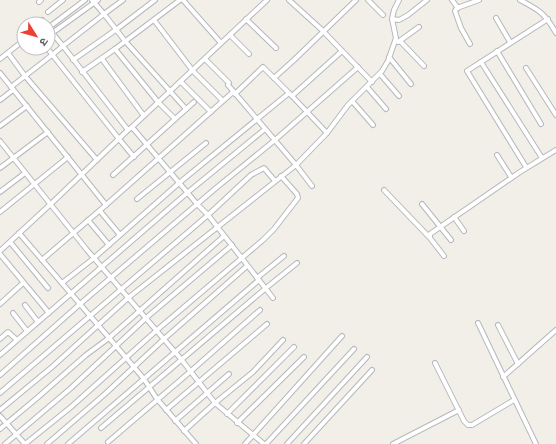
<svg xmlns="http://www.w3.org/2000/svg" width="556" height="444" viewBox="0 0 556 444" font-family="Lato,'Noto Sans Devanagari',sans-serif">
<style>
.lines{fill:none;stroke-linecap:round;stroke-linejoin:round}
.minor-casing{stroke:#b5b8bc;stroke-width:6}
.minor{stroke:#fff;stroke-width:4}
</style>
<rect width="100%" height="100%" fill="#f1efe8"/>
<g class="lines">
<defs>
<g id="minor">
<path d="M92,0L104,14L63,46L128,130"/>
<path d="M123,0L104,14L125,41L186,109"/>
<path d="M183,0L221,43"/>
<path d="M289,0L322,30L372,82"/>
<path d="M368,0L383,15"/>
<path d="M452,0L458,8"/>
<path d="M520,0C539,10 545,13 556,33"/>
<path d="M39,2L41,0"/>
<path d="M48,12L63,0"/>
<path d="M496,18L510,42"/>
<path d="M246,19L276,48"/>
<path d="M392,19L394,10L399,0"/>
<path d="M42,20L45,24"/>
<path d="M154,20L193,71L223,101"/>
<path d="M48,28L85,0"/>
<path d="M230,35L249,54"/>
<path d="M48,36L98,0"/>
<path d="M400,41L424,66"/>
<path d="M398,42L419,27"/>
<path d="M470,44L461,28L455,11L457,8L479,0"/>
<path d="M47,48L119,139"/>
<path d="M115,49L158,102L175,119"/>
<path d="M497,51L541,124"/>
<path d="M8,53L25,76L97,160"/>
<path d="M389,57L411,84"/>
<path d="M0,59L24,40"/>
<path d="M102,59L144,116"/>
<path d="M205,59L229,83"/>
<path d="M73,60L117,29L155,0"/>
<path d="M481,62L542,158"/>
<path d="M526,68L556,115"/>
<path d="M82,72L115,49L180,0"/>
<path d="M0,73L106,205"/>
<path d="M380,74L399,96"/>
<path d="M274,78L294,60L356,0"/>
<path d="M181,82L211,112"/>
<path d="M228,85L296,165L327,133L348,105L382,71L388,61L396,38L392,19L399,20L408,15L427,0"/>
<path d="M11,87L52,55L63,46L48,28"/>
<path d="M367,87L386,109"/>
<path d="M235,94L263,67L292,96L327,133"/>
<path d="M292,96L342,51"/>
<path d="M0,100L13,90"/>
<path d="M352,101L373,125"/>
<path d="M0,126L27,106"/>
<path d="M132,127L197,204L208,215L273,298"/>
<path d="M119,139L134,157"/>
<path d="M0,141L87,250L181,359L215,403L264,444"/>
<path d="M497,155L511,177"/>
<path d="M526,167L467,71L548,19"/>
<path d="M0,168L48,132"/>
<path d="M113,175L194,102"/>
<path d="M384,190L429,237"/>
<path d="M0,192L25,173"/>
<path d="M137,199L206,143"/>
<path d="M422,204L451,240"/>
<path d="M100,211L120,235"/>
<path d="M0,212L68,157"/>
<path d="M454,217L464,231"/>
<path d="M88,220L109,245"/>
<path d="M19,233L128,360L144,379L157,399L196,444"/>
<path d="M10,242L48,288"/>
<path d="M0,251L55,200L128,130L132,127L267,0"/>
<path d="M0,254L49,313"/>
<path d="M444,256L430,238V234L520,172L556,150"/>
<path d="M42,260L106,205L233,92"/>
<path d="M257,278L284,256"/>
<path d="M62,283L94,258L179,183L289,93"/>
<path d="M0,304L23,283"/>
<path d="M25,305L38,322"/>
<path d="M13,313L27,331"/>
<path d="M478,323L536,444"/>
<path d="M498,325L518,364"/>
<path d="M0,339L8,332L17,340"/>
<path d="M0,355L187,193L265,129"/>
<path d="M435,363L464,421L468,425H472L514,400"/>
<path d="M0,375L80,304L216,188L275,140L358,67"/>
<path d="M503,377L556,330"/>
<path d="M0,393L208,215L251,175L264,168L275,181"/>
<path d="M0,410L52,367L128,298L296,165L312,186"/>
<path d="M166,410L267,324"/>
<path d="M227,414L294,347"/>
<path d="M0,416L25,444"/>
<path d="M175,421L229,374"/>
<path d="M237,423L304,357"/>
<path d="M101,428L266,288L297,263"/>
<path d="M0,429L37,398L86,355L109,338L224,236"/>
<path d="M184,431L215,403L253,372L283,340"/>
<path d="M108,442L191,371L260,310"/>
<path d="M5,444L71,388L146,318L232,245"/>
<path d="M25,444L71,407L157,330L263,240L274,229L298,198L297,194L281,176"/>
<path d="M47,444L105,394L164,339L247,266"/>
<path d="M68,444L259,280"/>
<path d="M245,444L342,336"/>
<path d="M266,444L354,349"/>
<path d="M287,444L367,357"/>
<path d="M304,444L372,370"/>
<path d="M393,444L459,410"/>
</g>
</defs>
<!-- minor casing -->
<use href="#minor" class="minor-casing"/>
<!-- minor -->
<use href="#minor" class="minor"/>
</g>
<!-- north arrow -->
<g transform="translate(36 36) rotate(127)"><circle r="19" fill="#ffffff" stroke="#bfc1c3"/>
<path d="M0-3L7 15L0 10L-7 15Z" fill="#ea4335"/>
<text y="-6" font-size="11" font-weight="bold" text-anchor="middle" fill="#5f6368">उ</text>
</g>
</svg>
